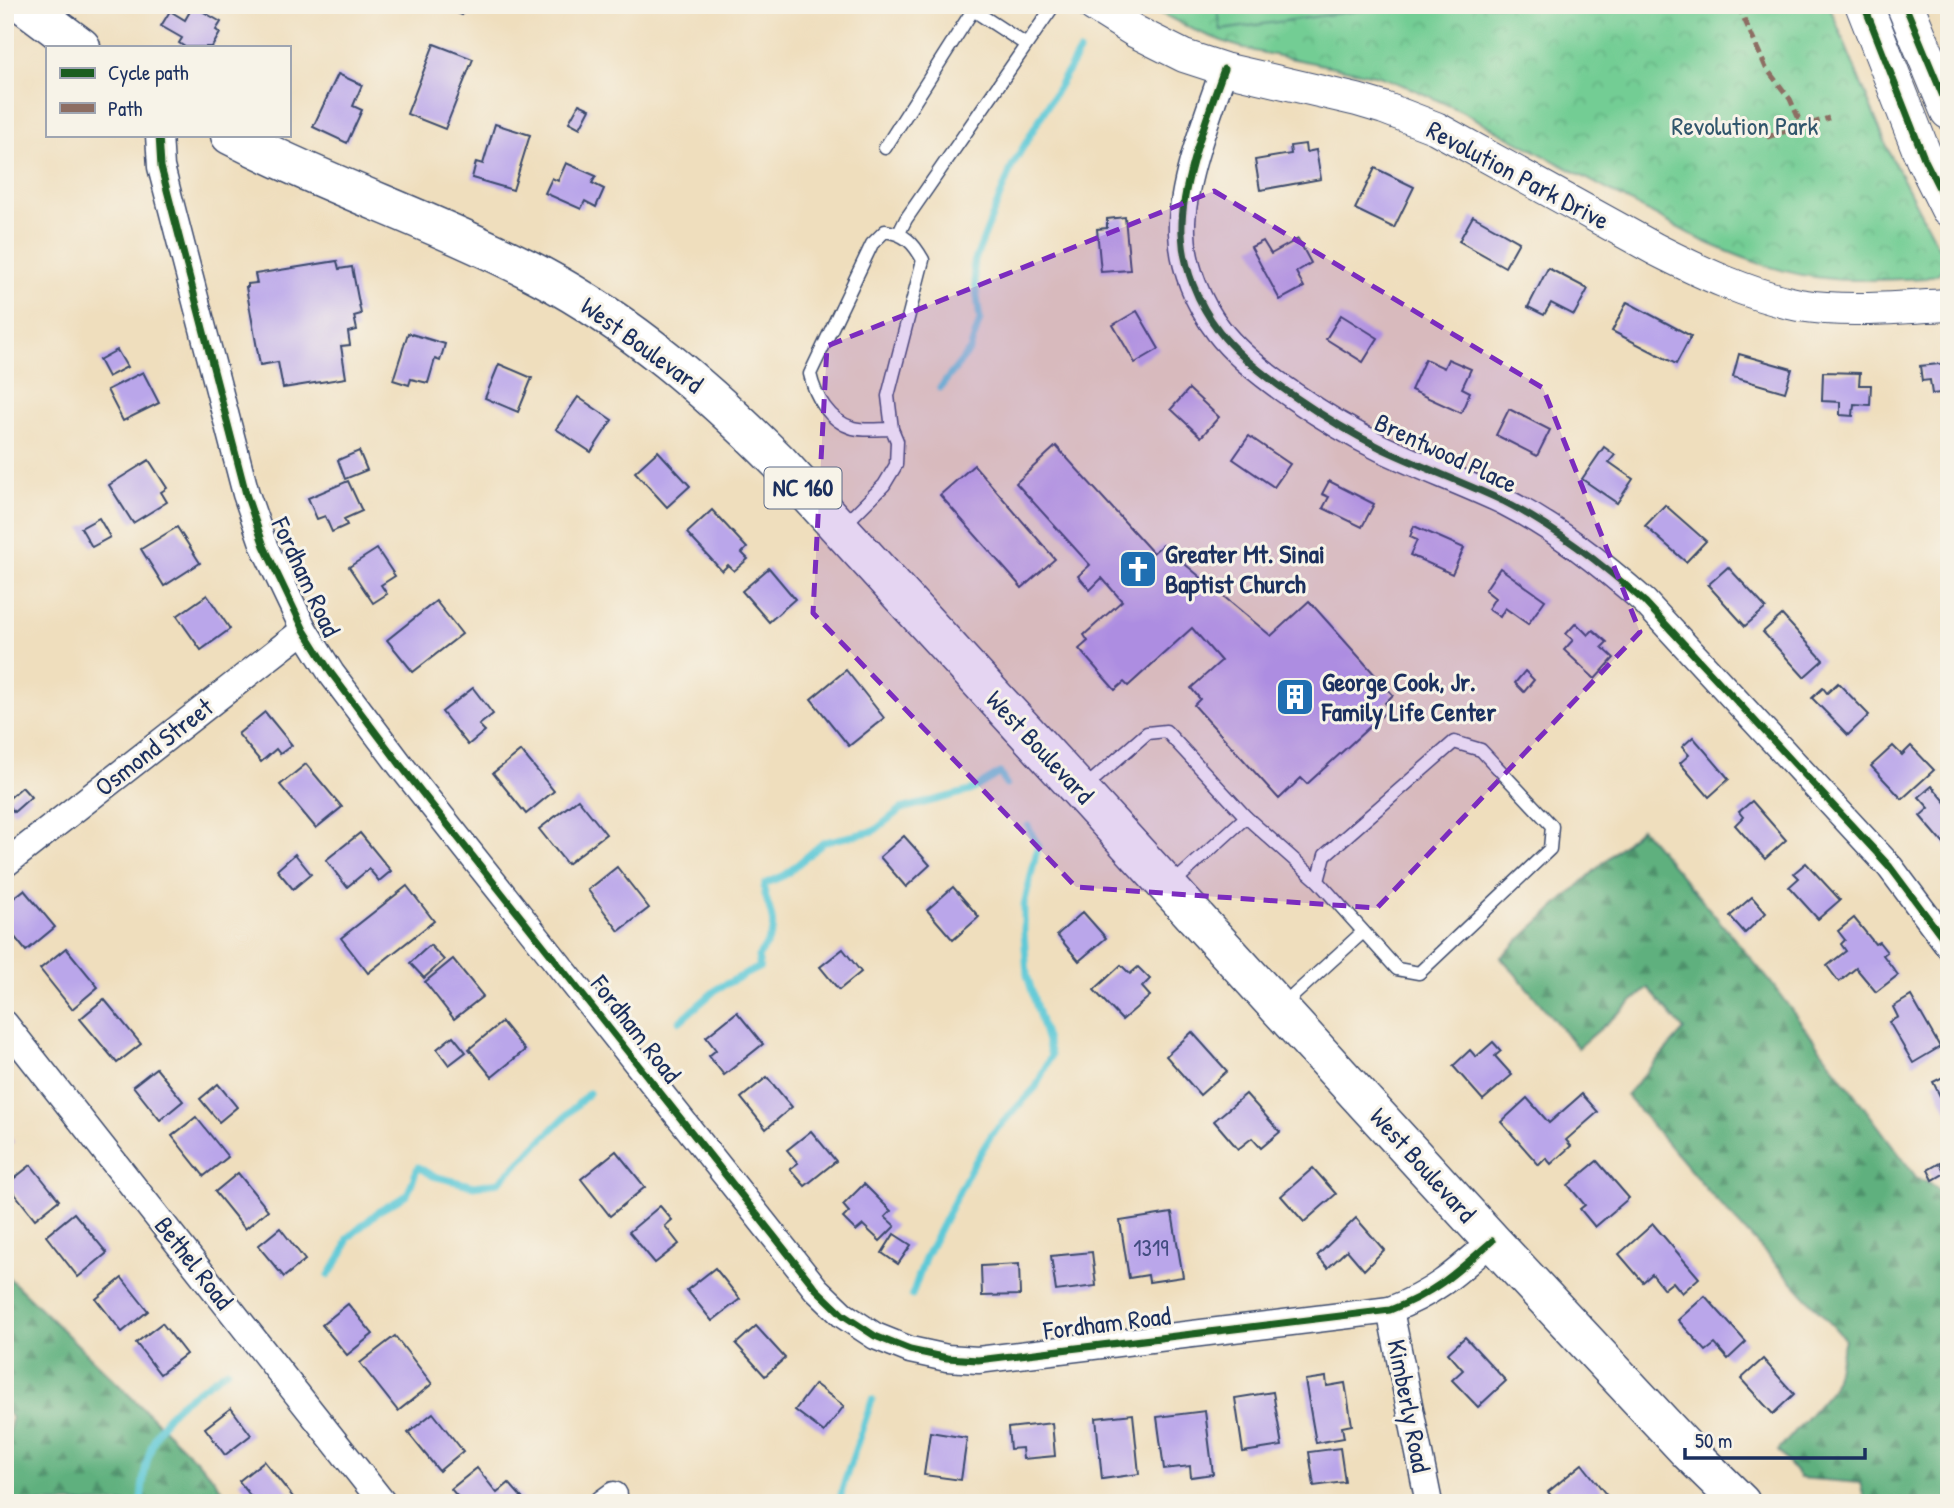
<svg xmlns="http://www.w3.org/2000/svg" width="1954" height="1508" viewBox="0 0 1954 1508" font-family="'Patrick Hand',sans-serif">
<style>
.forest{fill:url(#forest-firs);stroke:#3c706e;stroke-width:2}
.park{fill:url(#park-crowns);stroke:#477e79;stroke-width:2}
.pitch{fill:#73cd94;stroke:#477e79;stroke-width:2}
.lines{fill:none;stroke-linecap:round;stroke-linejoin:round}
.stream{stroke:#5ec9d7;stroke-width:7}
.building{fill:#baa6ea}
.service-casing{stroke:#3b496c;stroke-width:15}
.minor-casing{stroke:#3b496c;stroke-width:29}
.tertiary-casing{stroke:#3b496c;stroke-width:34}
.secondary-casing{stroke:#3b496c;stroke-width:39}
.primary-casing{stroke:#3b496c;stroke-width:41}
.service{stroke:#fff;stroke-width:12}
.minor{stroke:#fff;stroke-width:26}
.tertiary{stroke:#fff;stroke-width:32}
.secondary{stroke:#fff;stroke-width:37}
.primary{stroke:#fff;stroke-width:38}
.quiet{stroke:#8d6e63;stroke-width:5;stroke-dasharray:10 5;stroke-linecap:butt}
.cycleway-casing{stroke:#f7f3e8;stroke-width:11}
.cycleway{stroke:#1b5e20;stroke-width:7}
.marked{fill:#7b2cbf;fill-opacity:0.2;stroke:#7b2cbf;stroke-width:5;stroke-dasharray:14 9;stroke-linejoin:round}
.labels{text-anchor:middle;stroke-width:6;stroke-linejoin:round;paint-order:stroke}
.number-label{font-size:23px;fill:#434d81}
.shield{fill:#f7f3e8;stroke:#5d6a87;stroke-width:2}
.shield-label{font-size:24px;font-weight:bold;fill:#1b2f5e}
.park-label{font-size:26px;fill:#31566c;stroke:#f7f3e8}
.street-label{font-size:26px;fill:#1b2f5e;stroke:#f7f3e8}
.poi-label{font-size:26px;font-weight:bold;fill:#1b2f5e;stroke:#f7f3e8;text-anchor:start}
</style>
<defs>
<pattern id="forest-firs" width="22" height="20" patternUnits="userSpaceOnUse" patternTransform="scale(1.75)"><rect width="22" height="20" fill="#5eb07e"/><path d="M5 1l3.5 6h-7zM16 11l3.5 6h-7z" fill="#4d906a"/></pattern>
<pattern id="park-crowns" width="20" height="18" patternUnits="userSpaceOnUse" patternTransform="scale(1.75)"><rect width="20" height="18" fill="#73cd94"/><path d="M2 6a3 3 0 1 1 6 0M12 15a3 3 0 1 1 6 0" fill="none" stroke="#63b082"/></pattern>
</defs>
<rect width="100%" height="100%" fill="#f7f3e8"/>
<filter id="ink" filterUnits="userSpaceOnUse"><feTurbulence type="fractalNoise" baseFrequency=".0143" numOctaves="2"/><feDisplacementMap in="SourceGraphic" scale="14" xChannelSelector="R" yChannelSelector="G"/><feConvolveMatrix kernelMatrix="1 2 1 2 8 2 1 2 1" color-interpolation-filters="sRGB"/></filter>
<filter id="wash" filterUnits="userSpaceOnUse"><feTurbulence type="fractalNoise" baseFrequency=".00686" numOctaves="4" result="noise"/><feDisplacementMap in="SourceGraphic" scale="28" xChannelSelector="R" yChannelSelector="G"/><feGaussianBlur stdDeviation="1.57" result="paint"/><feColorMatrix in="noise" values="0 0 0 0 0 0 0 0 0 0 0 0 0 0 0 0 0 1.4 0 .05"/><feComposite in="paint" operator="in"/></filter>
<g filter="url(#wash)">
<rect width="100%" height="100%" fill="#efdebd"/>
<!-- forest -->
<g class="forest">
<path d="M1641,828L1769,980L1917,1178L1936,1187L1949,1208V1503H1861L1865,1501L1860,1483L1800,1478L1778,1451L1832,1389L1845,1339L1708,1191L1626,1095L1684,1030L1648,988L1578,1048L1501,957Z"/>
<path d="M5,1274L210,1474L232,1503H5V1452L12,1418L5,1409Z"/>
</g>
<!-- park -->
<path class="park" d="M1145,5H1829L1890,154L1943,256L1944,265L1938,274L1926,278C1895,279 1864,282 1833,279C1787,276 1744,259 1703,241L1461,111L1413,89L1379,76L1254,51L1227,43L1194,30Z"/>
<!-- pitch -->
<path class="pitch" d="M1217,5H1398L1221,30Z"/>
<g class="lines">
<!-- stream -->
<g class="stream">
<path d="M940,388L970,350L980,320L973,265L1012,166L1079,52"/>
<path d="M680,1021L718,988L760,967L758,957C774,934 777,928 767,901C765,894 763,891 765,884L785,875L824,842L874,831L901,809L970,791L1000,773L1006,785"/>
<path d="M329,1275L344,1251L348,1238L379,1211L407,1195L418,1167L433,1176L474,1186L499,1182L589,1093"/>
<path d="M912,1295L925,1258L970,1170L992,1134L1036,1087L1051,1055L1027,975L1024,932V905L1038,846L1028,826"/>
<path d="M141,1503C143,1471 150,1434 173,1410C188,1395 210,1383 227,1370"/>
<path d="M840,1503L842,1489L872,1400"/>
</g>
</g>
<g id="blocks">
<!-- building -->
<g class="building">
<path d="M436,5H466L462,15Z"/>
<path d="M193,6L221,22L216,30L220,33L212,47H185L179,43L182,38L161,26L170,11L185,20Z"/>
<path d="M434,44L473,59L445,129L407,114Z"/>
<path d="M338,74L362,85L353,106L362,110L347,143L313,127Z"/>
<path d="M579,104L590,109L580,128L569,122Z"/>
<path d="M495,124L530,135L513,190L472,178L476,162L483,164Z"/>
<path d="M1305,144L1306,152L1316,150L1321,179L1260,190L1255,160L1291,154L1290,146Z"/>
<path d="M566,163L596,176L592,183L604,189L596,207L585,201L581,209L545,193L552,178L558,181Z"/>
<path d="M1375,168L1414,187L1394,228L1355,209Z"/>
<path d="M1473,216L1519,242L1505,267L1459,241Z"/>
<path d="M1125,217L1130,270L1101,272L1097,229L1107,228V219Z"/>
<path d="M1298,239L1311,263L1296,272L1304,287L1280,300L1251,247L1263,241L1271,254Z"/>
<path d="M337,261L339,269L352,267L361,314L354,316L357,330L348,332L350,345L341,346L346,378L283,388L278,362L260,365L246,287H248V284L257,283L255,274Z"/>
<path d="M1548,268L1588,289L1574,315L1551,303L1544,315L1528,307Z"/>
<path d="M1627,302L1691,336L1676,364L1612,331Z"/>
<path d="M1137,311L1159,349L1135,363L1113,325Z"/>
<path d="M1341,315L1378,338L1363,362L1326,339Z"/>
<path d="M408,333L445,344L440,361L435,359L428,383L411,379L409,385L393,380Z"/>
<path d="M117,350L127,367L108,377L99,360Z"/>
<path d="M1739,354L1792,369L1785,392L1733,377Z"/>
<path d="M1425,359L1444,368L1448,359L1471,369L1462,388L1470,392L1461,413L1411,390Z"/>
<path d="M1949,363V392L1932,394L1930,380L1922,381L1920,366Z"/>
<path d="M499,364L532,378L518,412L485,398Z"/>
<path d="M143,372L159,403L123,421L107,390Z"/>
<path d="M1823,372L1860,373L1859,385H1871L1870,405L1854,404L1853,416L1840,415V402L1822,401Z"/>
<path d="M1189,389L1219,417L1201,437L1171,409Z"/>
<path d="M578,397L612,420L591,452L556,429Z"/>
<path d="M1509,409L1550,430L1537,456L1496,435Z"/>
<path d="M1249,436L1290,464L1274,487L1233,459Z"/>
<path d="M1056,446L1153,553L1162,545L1271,636L1309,601L1393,695L1385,703L1389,709L1307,784L1301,778L1279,799L1194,705L1200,699L1191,688L1221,661L1192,628L1128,686L1124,682L1115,690L1079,649L1088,641L1084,635L1122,601L1102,578L1090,590L1078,576L1090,565L1016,483Z"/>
<path d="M1604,447L1615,455L1609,462L1633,479L1617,503L1582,479Z"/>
<path d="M359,451L367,470L345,479L338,460Z"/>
<path d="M658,451L690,486L667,507L635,472Z"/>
<path d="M149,460L167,488L161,492L167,502L133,523L109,485Z"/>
<path d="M974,465L1055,559L1022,588L940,495Z"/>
<path d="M348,481L362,511L344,519L347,525L332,532L325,516L317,519L308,498Z"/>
<path d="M1329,481L1374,504L1362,527L1323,508L1329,497L1322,494Z"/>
<path d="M1665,505L1706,541L1686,562L1645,526Z"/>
<path d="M712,510L747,548L742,553L748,559L734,571L728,565L722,571L687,533Z"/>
<path d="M99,518L110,537L92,547L81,528Z"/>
<path d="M1414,526L1464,548L1452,574L1410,555L1417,540L1410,537Z"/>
<path d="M177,527L200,563L164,586L141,549Z"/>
<path d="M377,549L395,576L381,585L387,594L373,603L349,567Z"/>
<path d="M1728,567L1766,608L1745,626L1708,585Z"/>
<path d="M769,568L795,599L769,622L742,591Z"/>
<path d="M1500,568L1545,600L1528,624L1505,608L1500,617L1488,609L1495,598L1485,590Z"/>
<path d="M207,595L230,629L201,650L177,616Z"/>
<path d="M436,601L462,634L413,672L387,640Z"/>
<path d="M1782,615L1823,660L1804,677L1763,632Z"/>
<path d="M1576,623L1588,635L1593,630L1607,642L1602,647L1614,658L1595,679L1564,650L1573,640L1566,634Z"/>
<path d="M846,670L884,718L849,746L811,699Z"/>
<path d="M1525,671L1534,680L1524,692L1515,683Z"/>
<path d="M1838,683L1869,715L1848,735L1812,698L1823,688L1827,693Z"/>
<path d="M473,688L493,714L479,725L485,731L468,745L442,712Z"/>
<path d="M265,712L292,745L280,754L276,749L261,762L238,734Z"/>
<path d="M1693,737L1729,779L1709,797L1680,763L1689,755L1682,747Z"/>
<path d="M1893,746L1902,755L1911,746L1934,770L1902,799L1871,766Z"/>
<path d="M521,751L554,791L526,814L493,773Z"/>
<path d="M306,764L342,807L316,828L280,785Z"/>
<path d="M1932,786L1949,806V850L1920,816L1929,808L1919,797Z"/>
<path d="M22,787L31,797L14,812L5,802Z"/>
<path d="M578,799L606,834L567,864L539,829Z"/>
<path d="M1752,801L1786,840L1765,859L1735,825L1743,817L1739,812Z"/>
<path d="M360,833L391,871L379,881L369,869L347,887L326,860Z"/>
<path d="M904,836L930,865L906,887L880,857Z"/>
<path d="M295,854L311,874L293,889L277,870Z"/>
<path d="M1806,863L1840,900L1818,919L1789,887L1799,878L1794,873Z"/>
<path d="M617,867L649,908L619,931L588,890Z"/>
<path d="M407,886L434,921L368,973L341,938Z"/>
<path d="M953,887L979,917L953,940L927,910Z"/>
<path d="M24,890L55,927L26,951L5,925V905Z"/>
<path d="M1752,897L1766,913L1745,933L1730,916Z"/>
<path d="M1083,912L1106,938L1079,961L1057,935Z"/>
<path d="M1854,918L1875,944L1879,942L1887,952L1883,955L1898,975L1876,992L1856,968L1839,982L1827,966L1846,951L1841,944L1845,940L1838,931Z"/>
<path d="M430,945L444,960L424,978L410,963Z"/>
<path d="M66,948L98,987L72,1009L40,969Z"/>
<path d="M843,949L861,972L839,990L820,967Z"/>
<path d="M453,959L483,996L454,1019L425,982Z"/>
<path d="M1121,965L1130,974L1138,967L1150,979L1142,987L1150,996L1122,1020L1094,990Z"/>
<path d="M1911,996L1940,1047L1913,1063L1889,1022L1898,1017L1893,1007Z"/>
<path d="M104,999L141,1044L117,1063L80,1019Z"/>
<path d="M737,1012L763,1044L724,1075L709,1056L716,1050L706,1037Z"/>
<path d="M502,1022L525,1050L492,1077L469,1049Z"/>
<path d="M1192,1032L1227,1071L1200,1095L1166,1056Z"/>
<path d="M453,1036L466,1052L449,1065L437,1049Z"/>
<path d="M1493,1042L1501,1051L1495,1056L1512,1075L1483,1100L1453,1066L1470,1050L1476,1057Z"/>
<path d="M156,1068L183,1101L160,1120L133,1086Z"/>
<path d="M1949,1074V1114L1933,1082Z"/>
<path d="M767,1077L792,1107L766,1129L741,1098Z"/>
<path d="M218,1084L237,1107L219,1122L200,1099Z"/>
<path d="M1246,1094L1280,1132L1261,1148L1252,1138L1238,1149L1214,1121Z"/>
<path d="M1582,1094L1598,1112L1566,1140L1571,1146L1551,1164L1546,1158L1539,1165L1501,1122L1527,1098L1549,1123Z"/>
<path d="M196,1117L228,1157L204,1176L172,1136Z"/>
<path d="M5,1131L14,1142L5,1149Z"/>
<path d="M811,1131L836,1161L805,1186L790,1169L798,1163L787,1150Z"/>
<path d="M616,1151L645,1187L610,1216L581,1179Z"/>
<path d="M1597,1161L1629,1198L1595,1227L1580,1209L1585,1205L1568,1185Z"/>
<path d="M1940,1163L1945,1173L1933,1180L1928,1170Z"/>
<path d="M31,1165L59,1200L35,1219L7,1184Z"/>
<path d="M1313,1168L1336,1194L1304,1222L1281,1196Z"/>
<path d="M238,1173L268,1210L245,1229L215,1192Z"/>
<path d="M864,1184L891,1211L885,1217L895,1226L880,1241L863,1225L856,1231L843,1218L849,1212L843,1205Z"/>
<path d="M660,1206L672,1220L665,1226L679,1244L655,1263L629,1232Z"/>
<path d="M74,1213L107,1253L78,1277L46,1236Z"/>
<path d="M1172,1213L1183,1277L1149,1282L1148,1275L1129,1278L1120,1221Z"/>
<path d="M1356,1218L1384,1250L1364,1270L1347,1250L1328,1268L1317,1256Z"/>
<path d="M1653,1224L1699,1278L1682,1293L1673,1282L1664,1289L1652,1274L1643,1282L1619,1254Z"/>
<path d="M280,1228L305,1260L284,1277L258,1246Z"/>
<path d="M894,1234L911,1245L898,1264L882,1253Z"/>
<path d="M1092,1252L1096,1286L1056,1291L1051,1256Z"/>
<path d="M1019,1264L1020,1295L982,1296L981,1266Z"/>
<path d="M715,1268L740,1299L712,1321L687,1290Z"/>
<path d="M122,1278L148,1311L122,1332L96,1299Z"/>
<path d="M1705,1296L1746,1342L1728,1359L1715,1344L1706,1351L1678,1320Z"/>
<path d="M348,1304L373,1334L347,1355L322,1325Z"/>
<path d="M162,1323L186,1354L160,1374L136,1343Z"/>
<path d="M756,1326L785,1358L765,1376L736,1344Z"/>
<path d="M395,1336L432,1384L398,1411L360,1363Z"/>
<path d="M1465,1337L1506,1381L1478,1407L1452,1380L1463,1370L1448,1353Z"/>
<path d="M1763,1359L1794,1394L1773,1414L1741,1379Z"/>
<path d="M1326,1377L1327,1386L1345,1383L1352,1425L1342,1427L1344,1438L1316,1443L1305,1380Z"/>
<path d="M815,1384L844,1406L824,1432L795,1410Z"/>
<path d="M1273,1392L1282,1446L1243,1452L1235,1398Z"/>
<path d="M231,1408L251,1435L225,1455L205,1428Z"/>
<path d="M1205,1411L1213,1474L1191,1477L1190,1466L1164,1469L1157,1417Z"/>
<path d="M433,1413L463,1451L439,1471L408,1433Z"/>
<path d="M1133,1414L1139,1474L1102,1479L1096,1418Z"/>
<path d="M1052,1423L1055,1456L1023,1459L1022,1448L1010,1449L1008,1428Z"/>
<path d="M930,1432L967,1438L961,1480L924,1475Z"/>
<path d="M1340,1448L1345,1482L1314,1486L1309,1452Z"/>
<path d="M264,1461L293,1497L286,1503H256L239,1481Z"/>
<path d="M1582,1464L1608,1497L1601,1503H1557L1548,1492Z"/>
<path d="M477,1468L497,1493L509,1483L523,1499L518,1503H463L451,1489Z"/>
</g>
</g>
</g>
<g filter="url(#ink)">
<use href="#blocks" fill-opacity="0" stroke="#3b496c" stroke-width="2"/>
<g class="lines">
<defs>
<g id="service">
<path d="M885,148L973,10L1025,44"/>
<path d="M899,233L906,219L1054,5"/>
<path d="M843,526L884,485L896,465L897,441L892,429L888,396L923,260C913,242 905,234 885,231L872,244L810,374C815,396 829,421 853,428C864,431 880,429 892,429"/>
<path d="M1454,742L1481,750L1552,826L1550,849L1419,973L1397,969L1318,881L1325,855Z"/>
<path d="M1084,788L1147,733L1166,731L1246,817L1171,885"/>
<path d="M1246,817L1318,881"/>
<path d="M1283,1005L1363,932"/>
</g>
<g id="minor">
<path d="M1224,69C1208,115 1180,185 1182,233C1183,267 1198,304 1219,331C1250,372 1334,425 1381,448C1421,467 1463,482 1503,501C1556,528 1601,563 1645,602L1890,867L1949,946"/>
<path d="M159,135L161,167L246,494L264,546L304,630L331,673L401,766L816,1289L843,1315L875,1336L910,1350L947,1358L978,1360L1390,1310C1435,1293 1457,1272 1492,1241"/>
<path d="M5,864L304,630"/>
<path d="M5,1024L383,1503"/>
<path d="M1390,1310L1429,1503"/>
<path d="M603,1503L614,1495"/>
</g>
<path id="tertiary" d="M1093,5L1136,32L1184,56L1224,69L1357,100L1384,108L1436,128L1655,249C1700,272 1749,295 1799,305C1848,313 1900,307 1949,305"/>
<g id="secondary">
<path d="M1864,5L1924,158L1949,208"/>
<path d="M1905,5L1949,111"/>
</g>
<g id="primary">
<path d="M25,5L81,47"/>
<path d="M230,135C331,187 440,223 541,276C631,324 707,390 779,462L1492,1241L1689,1452L1741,1503"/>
</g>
</defs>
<!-- service casing -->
<use href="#service" class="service-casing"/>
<!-- minor casing -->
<use href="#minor" class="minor-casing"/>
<!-- tertiary casing -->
<use href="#tertiary" class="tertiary-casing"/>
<!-- secondary casing -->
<use href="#secondary" class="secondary-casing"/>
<!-- primary casing -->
<use href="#primary" class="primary-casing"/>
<!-- service -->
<use href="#service" class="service"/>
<!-- minor -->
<use href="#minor" class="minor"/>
<!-- tertiary -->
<use href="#tertiary" class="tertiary"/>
<!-- secondary -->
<use href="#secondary" class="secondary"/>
<!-- primary -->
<use href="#primary" class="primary"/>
<!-- quiet -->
<g class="quiet">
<path d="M1738,5L1766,68L1790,99L1802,126"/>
<path d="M1767,137L1829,118"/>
</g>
<defs>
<g id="cycleway">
<path d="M1864,5L1924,158L1949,208"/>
<path d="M1905,5L1949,111"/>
<path d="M1224,69C1208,115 1180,185 1182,233C1183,267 1198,304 1219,331C1250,372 1334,425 1381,448C1421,467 1463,482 1503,501C1556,528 1601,563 1645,602L1890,867L1949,946"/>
<path d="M159,135L161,167L246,494L264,546L304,630L331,673L401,766L816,1289L843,1315L875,1336L910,1350L947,1358L978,1360L1390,1310C1435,1293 1457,1272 1492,1241"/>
</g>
</defs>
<!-- cycleway casing -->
<use href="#cycleway" class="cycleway-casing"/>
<!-- cycleway -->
<use href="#cycleway" class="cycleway"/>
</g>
</g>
<!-- marked area -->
<path class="marked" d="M1214,191L1543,388L1640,632L1377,908L1076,887L813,613L827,346Z"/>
<!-- icons -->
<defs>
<symbol id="church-square" viewBox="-11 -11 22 22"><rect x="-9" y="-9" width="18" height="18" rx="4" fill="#1f6fb2" stroke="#f7f3e8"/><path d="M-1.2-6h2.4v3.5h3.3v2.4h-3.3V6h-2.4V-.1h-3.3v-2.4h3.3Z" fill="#fff"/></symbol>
<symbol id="building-square" viewBox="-11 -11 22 22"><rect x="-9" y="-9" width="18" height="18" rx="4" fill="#1f6fb2" stroke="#f7f3e8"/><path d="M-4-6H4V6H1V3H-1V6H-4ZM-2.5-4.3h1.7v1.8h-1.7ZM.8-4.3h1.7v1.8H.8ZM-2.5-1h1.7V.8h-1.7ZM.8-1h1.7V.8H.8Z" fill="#fff"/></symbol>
</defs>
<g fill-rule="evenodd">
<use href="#church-square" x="1116" y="547" width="44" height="44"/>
<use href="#building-square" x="1273" y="675" width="44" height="44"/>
</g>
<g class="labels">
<!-- number labels -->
<g class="number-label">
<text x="1151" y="1256">1319</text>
</g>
<!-- shield labels -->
<rect class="shield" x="764.5" y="467.5" width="77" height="41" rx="5"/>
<g class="shield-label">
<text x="803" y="496">NC 160</text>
</g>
<!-- park labels -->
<g class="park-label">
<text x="1745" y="135">Revolution Park</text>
</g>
<!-- street labels -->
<g class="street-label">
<text transform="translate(1518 175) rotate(28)" y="9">Revolution Park Drive</text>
<text transform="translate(642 345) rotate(36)" y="9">West Boulevard</text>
<text transform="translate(1446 453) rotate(25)" y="9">Brentwood Place</text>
<text transform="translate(306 577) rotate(65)" y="9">Fordham Road</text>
<text transform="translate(154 747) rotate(-38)" y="9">Osmond Street</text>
<text transform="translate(1040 747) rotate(47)" y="9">West Boulevard</text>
<text transform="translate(636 1029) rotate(52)" y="9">Fordham Road</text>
<text transform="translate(1423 1165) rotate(48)" y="9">West Boulevard</text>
<text transform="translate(194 1263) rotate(52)" y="9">Bethel Road</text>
<text transform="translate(1107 1323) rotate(-7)" y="9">Fordham Road</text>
<text transform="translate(1409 1406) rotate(79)" y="9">Kimberly Road</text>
</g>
<!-- poi labels -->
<g class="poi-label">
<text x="1165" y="563">Greater Mt. Sinai<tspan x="1165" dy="30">Baptist Church</tspan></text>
<text x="1322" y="691">George Cook, Jr.<tspan x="1322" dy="30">Family Life Center</tspan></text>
</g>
</g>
<!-- margin -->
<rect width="1954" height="1508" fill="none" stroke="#f7f3e8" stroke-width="28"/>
<!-- legend -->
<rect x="46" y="46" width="245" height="91" fill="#f7f3e8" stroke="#9fa5b1" stroke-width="2"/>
<rect x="60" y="68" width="35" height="10" fill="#1b5e20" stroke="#9fa5b1" stroke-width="2"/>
<text x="108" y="80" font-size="21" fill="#1b2f5e">Cycle path</text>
<rect x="60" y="103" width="35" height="10" fill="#8d6e63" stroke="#9fa5b1" stroke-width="2"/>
<text x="108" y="116" font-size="21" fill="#1b2f5e">Path</text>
<!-- scale -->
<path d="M1685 1448v10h180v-10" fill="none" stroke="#1b2f5e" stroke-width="3.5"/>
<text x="1695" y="1448" font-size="21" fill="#1b2f5e" stroke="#f7f3e8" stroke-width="5" paint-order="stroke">50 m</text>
</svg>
